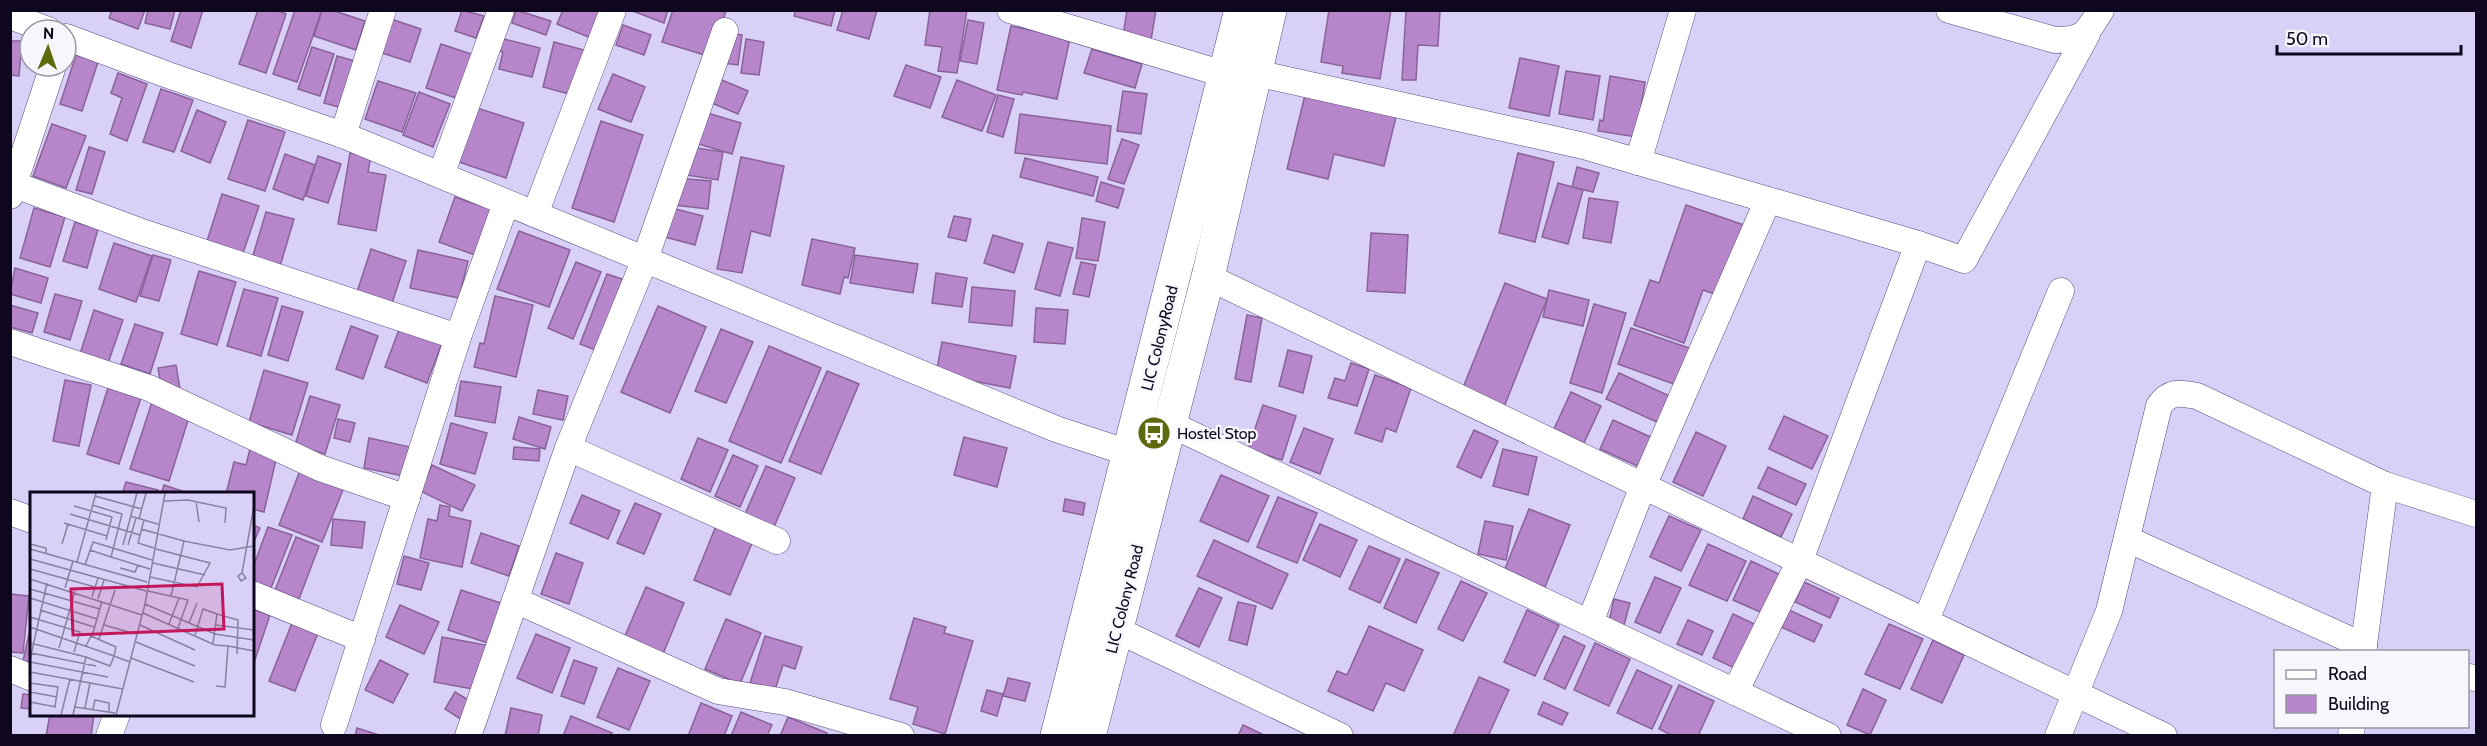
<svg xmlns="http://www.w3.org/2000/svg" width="2487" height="746" viewBox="0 0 2487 746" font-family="Cabin,sans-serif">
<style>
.building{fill:#b786ca;stroke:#886298;stroke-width:1.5}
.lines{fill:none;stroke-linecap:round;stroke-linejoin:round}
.minor-casing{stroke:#5a4982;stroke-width:27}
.secondary-casing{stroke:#5a4982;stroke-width:34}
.minor{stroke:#fff;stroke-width:26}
.secondary{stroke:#fff;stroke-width:33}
.labels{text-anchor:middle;stroke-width:4.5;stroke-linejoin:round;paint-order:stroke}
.street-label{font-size:16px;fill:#0e071d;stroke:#f8f6fd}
.poi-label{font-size:16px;fill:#0e071d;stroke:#f8f6fd;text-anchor:start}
.inset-road{fill:none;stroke:#8880a0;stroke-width:1.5}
.view{fill:#c2185b;fill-opacity:0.15;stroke:#c2185b;stroke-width:3}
.inset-edge{fill:none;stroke:#0e071d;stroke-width:3}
</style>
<rect width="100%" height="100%" fill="#d9d0f8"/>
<!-- building -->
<g class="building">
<path d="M112,10H145L138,29L109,18Z"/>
<path d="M148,10H175L170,29L145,23Z"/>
<path d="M181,10H203L191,48L171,41Z"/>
<path d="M258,10H276L286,14L266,73L239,64Z"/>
<path d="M295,10H322L297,82L273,74Z"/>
<path d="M322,10H332L365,21L356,50L314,36Z"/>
<path d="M462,10L484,16L476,38L455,31Z"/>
<path d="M516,10L551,21L546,35L512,23Z"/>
<path d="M563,10H599L593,39L557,24Z"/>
<path d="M630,10H668L664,23Z"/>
<path d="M673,10L726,11L711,57L662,42Z"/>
<path d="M796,10H835L831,26L794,16Z"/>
<path d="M843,10H877L869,39L837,30Z"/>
<path d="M930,10H967L957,73L938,71L942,47L925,45Z"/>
<path d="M1127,10H1156L1150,46L1122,42Z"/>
<path d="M1329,10H1391L1380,79L1342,73L1343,66L1321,62Z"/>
<path d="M1406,10H1440L1438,46L1418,45L1416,80H1402Z"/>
<path d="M391,19L421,29L410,62L379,52Z"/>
<path d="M968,20L984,23L977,64L960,61Z"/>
<path d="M623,25L651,35L644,55L616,45Z"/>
<path d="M1011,26L1070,38L1057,99L1023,92L1022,95L997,90Z"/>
<path d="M728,33L742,35L738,65L723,63Z"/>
<path d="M496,37L540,48L532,77L499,69L503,52L493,49Z"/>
<path d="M746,39L764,42L759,75L741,73Z"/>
<path d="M10,41H22L19,76L10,75Z"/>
<path d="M554,42L584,50L573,95L543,87Z"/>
<path d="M441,44L474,55L459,99L426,88Z"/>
<path d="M312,47L334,54L320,96L298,89Z"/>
<path d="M1092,49L1142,64L1135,88L1084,73Z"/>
<path d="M76,55L98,62L82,111L60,104Z"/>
<path d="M337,56L355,61L342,108L324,103Z"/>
<path d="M1520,58L1559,66L1549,116L1509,108Z"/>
<path d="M906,65L941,77L930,108L894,96Z"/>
<path d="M1566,71L1600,76L1593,120L1559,114Z"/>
<path d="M118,73L147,84L127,141L110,134L122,98L111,93Z"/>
<path d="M613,74L645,87L631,122L598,109Z"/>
<path d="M1610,76L1645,82L1636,137L1598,131L1600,120L1603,121Z"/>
<path d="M717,78L748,91L738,114L707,101Z"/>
<path d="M957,80L996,95L982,131L942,117Z"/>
<path d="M378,81L416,93L402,132L365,119Z"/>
<path d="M161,89L193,100L174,152L143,142Z"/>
<path d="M1123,91L1147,94L1141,134L1117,131Z"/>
<path d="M419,92L450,104L433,147L403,135Z"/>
<path d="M998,95L1014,99L1003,137L987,132Z"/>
<path d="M1305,95L1396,117L1384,166L1334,154L1328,179L1287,169Z"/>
<path d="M477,108L524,123L506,178L459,162Z"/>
<path d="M197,110L226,122L210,163L181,151Z"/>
<path d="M704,112L741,123L732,154L695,143Z"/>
<path d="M1020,114L1111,126L1107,164L1015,153Z"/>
<path d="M248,120L285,132L265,191L228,179Z"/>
<path d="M601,121L643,135L614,222L572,208Z"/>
<path d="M52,124L86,136L66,188L33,176Z"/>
<path d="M1122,139L1139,145L1124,184L1108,179Z"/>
<path d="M89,147L105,152L92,194L76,190Z"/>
<path d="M691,147L723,152L718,180L686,175Z"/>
<path d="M350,153L371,156L368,172L386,175L376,231L338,224Z"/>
<path d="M1518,153L1554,162L1535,242L1499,233Z"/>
<path d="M285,154L315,165L303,200L273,189Z"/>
<path d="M318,156L341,164L328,203L306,196Z"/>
<path d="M741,157L784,166L770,236L751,231L742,273L717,269Z"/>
<path d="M1025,158L1098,177L1093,196L1020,177Z"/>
<path d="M1577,167L1599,173L1593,192L1572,187Z"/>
<path d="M677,178L711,181L708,209L674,205Z"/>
<path d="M1101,182L1124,189L1118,208L1096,201Z"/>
<path d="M1558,183L1583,190L1568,244L1542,237Z"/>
<path d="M222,194L259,206L243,253L207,241Z"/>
<path d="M455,197L492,210L475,255L439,242Z"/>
<path d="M1589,198L1618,202L1611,243L1583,238Z"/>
<path d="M1686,205L1744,225L1720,296L1703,290L1684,343L1634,325L1650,280L1659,283Z"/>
<path d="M668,207L703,216L695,245L661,236Z"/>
<path d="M34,208L65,217L50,267L20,258Z"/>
<path d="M266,212L294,219L279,270L251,262Z"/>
<path d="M954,216L971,219L966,241L948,237Z"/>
<path d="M1082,218L1105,222L1098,261L1076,258Z"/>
<path d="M75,222L98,229L87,268L63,261Z"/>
<path d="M519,231L570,250L549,307L497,289Z"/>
<path d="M1371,233L1408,235L1405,293L1367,291Z"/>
<path d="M993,235L1023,244L1014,273L984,263Z"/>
<path d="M812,239L855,248L848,278L844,277L840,294L802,285Z"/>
<path d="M1048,242L1073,248L1060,296L1035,289Z"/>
<path d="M114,243L152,256L136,302L99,289Z"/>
<path d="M371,249L406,261L391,306L356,295Z"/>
<path d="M418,250L468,261L459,298L410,288Z"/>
<path d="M153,255L171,260L159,301L140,296Z"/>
<path d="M855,255L918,264L913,293L850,283Z"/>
<path d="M576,262L601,272L573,339L548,328Z"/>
<path d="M1081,262L1096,265L1089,297L1073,294Z"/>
<path d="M15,268L48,278L41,303L10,294Z"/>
<path d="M199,271L236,282L217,345L181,334Z"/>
<path d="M936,273L967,278L962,307L932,303Z"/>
<path d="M607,274L628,281L601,352L580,344Z"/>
<path d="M1505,283L1547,299L1504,407L1462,390Z"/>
<path d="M972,287L1015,291L1012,326L969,322Z"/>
<path d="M244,289L278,298L261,356L227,346Z"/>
<path d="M1549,290L1589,300L1583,326L1543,317Z"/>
<path d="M55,294L82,301L70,340L44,332Z"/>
<path d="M495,296L533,305L516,377L474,367L480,343L484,344Z"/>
<path d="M1594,304L1626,313L1602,393L1570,383Z"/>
<path d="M10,305L38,313L32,333L10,327Z"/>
<path d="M282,306L303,312L288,361L268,355Z"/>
<path d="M658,306L706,327L670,413L621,392Z"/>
<path d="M1036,308L1068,310L1065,344L1034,342Z"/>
<path d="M94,310L123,320L107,366L79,357Z"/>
<path d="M1247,315L1262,318L1251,382L1235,379Z"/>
<path d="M135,324L163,333L150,374L121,364Z"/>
<path d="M351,326L378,336L363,379L336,369Z"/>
<path d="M400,327L442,343L427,383L385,367Z"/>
<path d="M1631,328L1695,350L1682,387L1618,364Z"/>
<path d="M721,329L753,342L726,403L695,391Z"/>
<path d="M942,342L1016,356L1010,388L936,374Z"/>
<path d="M769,346L821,368L781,463L729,441Z"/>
<path d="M1288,350L1312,356L1303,393L1279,386Z"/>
<path d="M1351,363L1369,369L1357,406L1328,398L1335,378L1345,381Z"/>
<path d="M176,365L180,389L162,392L158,368Z"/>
<path d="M264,370L308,383L292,435L249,422Z"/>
<path d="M827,371L859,384L821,474L789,461Z"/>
<path d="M1619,373L1672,397L1659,423L1606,399Z"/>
<path d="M1375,375L1411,388L1396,432L1386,428L1382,442L1355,433Z"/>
<path d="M65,380L91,385L79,446L53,441Z"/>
<path d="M461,381L501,387L495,423L455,416Z"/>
<path d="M108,388L141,398L119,464L87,454Z"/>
<path d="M538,390L568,396L563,420L533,414Z"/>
<path d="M1571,392L1601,406L1584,443L1554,429Z"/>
<path d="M310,396L340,405L325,454L295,445Z"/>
<path d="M152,402L190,414L169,481L130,469Z"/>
<path d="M1263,405L1296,416L1282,460L1248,449Z"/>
<path d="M1784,416L1828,436L1812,469L1769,449Z"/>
<path d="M519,417L551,427L545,449L513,439Z"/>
<path d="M338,419L355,423L350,442L334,438Z"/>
<path d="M1613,420L1655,439L1642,468L1600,449Z"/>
<path d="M451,423L487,433L475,474L440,464Z"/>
<path d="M1304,428L1333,439L1320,474L1290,462Z"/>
<path d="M1474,430L1498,441L1481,478L1457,467Z"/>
<path d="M1696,432L1726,446L1703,496L1673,482Z"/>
<path d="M964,437L1007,448L997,487L954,475Z"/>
<path d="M369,438L410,447L404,476L364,468Z"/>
<path d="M698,438L728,450L710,492L681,479Z"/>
<path d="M514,447L540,449L539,461L513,459Z"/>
<path d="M250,449L277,455L264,512L252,509V494H226L234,462L246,465Z"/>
<path d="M1503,449L1537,457L1528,495L1493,486Z"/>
<path d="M733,455L758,466L740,507L715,496Z"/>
<path d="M432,465L475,485L462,511L420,491Z"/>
<path d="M766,466L795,478L774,527L745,514Z"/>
<path d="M1768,467L1806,484L1796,505L1758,488Z"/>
<path d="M301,468L345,485L322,542L279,525Z"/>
<path d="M1221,475L1269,496L1248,542L1200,521Z"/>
<path d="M126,482L158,490L157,494H122Z"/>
<path d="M164,485L182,491L181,494H161Z"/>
<path d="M582,495L620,511L608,539L570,523Z"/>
<path d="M1753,496L1792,514L1781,537L1743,519Z"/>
<path d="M1278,497L1317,513L1297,563L1257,547Z"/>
<path d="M1065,499L1085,503L1083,515L1063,511Z"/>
<path d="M635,503L661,514L644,554L617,543Z"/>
<path d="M440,505L450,507L449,516L471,521L462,567L420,558L428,519L437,521Z"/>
<path d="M1529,509L1570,525L1545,587L1504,571Z"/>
<path d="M1669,516L1701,530L1681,571L1650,557Z"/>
<path d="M333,519L365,522L362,548L331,545Z"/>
<path d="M1485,521L1513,526L1506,560L1478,554Z"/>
<path d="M252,524L260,528L252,546Z"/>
<path d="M1320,524L1357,540L1340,577L1303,560Z"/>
<path d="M716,526L753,541L730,595L694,580Z"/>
<path d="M268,527L292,535L271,588L252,581V570Z"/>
<path d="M481,533L519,546L509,576L471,563Z"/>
<path d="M296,537L319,546L299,599L275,590Z"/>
<path d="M1214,540L1288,574L1272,609L1197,576Z"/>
<path d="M1708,544L1746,561L1727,601L1689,585Z"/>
<path d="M1369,546L1400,559L1380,603L1349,589Z"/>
<path d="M556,553L583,563L569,604L541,594Z"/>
<path d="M404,556L429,563L421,590L397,584Z"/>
<path d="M1406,559L1439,573L1416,623L1384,608Z"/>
<path d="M1751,561L1785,577L1767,615L1733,600Z"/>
<path d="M1655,577L1681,588L1660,633L1635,622Z"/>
<path d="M1461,581L1487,593L1463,641L1438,629Z"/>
<path d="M1804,582L1839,598L1830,618L1795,602Z"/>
<path d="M646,587L684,603L663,654L624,638Z"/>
<path d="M1199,588L1222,598L1199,647L1176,636Z"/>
<path d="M461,590L507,605L494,645L448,630Z"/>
<path d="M10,594L29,596L23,653L10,652Z"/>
<path d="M1614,599L1630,603L1624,625L1609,621Z"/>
<path d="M1238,602L1256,606L1247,645L1229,640Z"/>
<path d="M400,605L439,622L424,654L386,637Z"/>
<path d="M252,609L270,615L253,666H252Z"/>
<path d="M1527,610L1559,625L1535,676L1504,662Z"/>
<path d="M1789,610L1822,625L1814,642L1781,627Z"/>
<path d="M1733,614L1761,627L1741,671L1713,658Z"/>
<path d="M914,618L946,627L944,633L973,641L945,734L913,724L918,707L890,699Z"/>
<path d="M726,619L761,633L740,684L705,669Z"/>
<path d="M32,620V663L23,661Z"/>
<path d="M1688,620L1713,631L1702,655L1677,644Z"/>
<path d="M292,623L318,633L295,691L269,681Z"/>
<path d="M1889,624L1923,639L1900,689L1865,674Z"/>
<path d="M1369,626L1423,650L1404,691L1386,683L1373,711L1328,691L1337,671L1347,675Z"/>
<path d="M536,634L570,648L552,693L517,678Z"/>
<path d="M765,636L802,647L795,669L783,665L775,690L750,683Z"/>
<path d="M1564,636L1585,646L1565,689L1544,679Z"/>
<path d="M442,637L491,646L483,691L434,682Z"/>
<path d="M1933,640L1964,655L1942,703L1911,689Z"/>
<path d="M1595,643L1630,659L1609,706L1574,690Z"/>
<path d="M380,660L408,674L393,703L365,690Z"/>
<path d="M574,660L597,668L584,704L561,696Z"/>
<path d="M618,668L650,681L629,730L597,717Z"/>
<path d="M1637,670L1672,686L1652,729L1617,713Z"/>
<path d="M1479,677L1509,690L1488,736H1453Z"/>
<path d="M1008,678L1030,683L1025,701L1003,696Z"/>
<path d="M1679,685L1714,701L1698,736H1673L1659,729Z"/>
<path d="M1863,689L1886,700L1870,735L1847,725Z"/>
<path d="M987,690L1003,694L997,716L981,711Z"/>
<path d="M455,692L472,702L462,720L445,709Z"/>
<path d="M23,694L32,695V709L21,708Z"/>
<path d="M1543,702L1568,713L1562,725L1538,714Z"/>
<path d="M701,703L732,716L724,736H688Z"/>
<path d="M511,708L542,715L538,736H505Z"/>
<path d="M741,712L772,725L767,736H731Z"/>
<path d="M50,714L94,715L91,736H46Z"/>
<path d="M571,716L612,733L611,736H563Z"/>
<path d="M788,717L827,733L826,736H780Z"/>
<path d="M1243,725L1266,736H1238Z"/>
<path d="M357,728L382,736H355Z"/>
</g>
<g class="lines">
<defs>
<g id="minor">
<path d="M1010,10L1227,75"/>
<path d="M1949,10L2055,40C2084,40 2086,34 2101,10"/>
<path d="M10,16L48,30"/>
<path d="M66,37L168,75L343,135L1056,429L1147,459"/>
<path d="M1256,73L1584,146L1918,244L1799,563L1735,692"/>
<path d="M343,135L383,10"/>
<path d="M1638,162L1683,10"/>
<path d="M441,175L501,10"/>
<path d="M10,183L139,231L458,337"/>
<path d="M10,196L53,66"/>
<path d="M535,214L613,10"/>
<path d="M1918,244L1964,260L2087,34"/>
<path d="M1208,277L2164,736"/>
<path d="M10,342L149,388L320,468L407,498"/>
<path d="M1170,424L1828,736"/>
<path d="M568,448L777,541"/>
<path d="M10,512L32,520"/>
<path d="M2127,539L2364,646"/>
<path d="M252,594L362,639"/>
<path d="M515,600L718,691L785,702L901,736"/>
<path d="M1926,620L2061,291"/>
<path d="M1590,622L1643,486L1768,200"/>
<path d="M1117,630L1340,736"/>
<path d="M2363,652L2385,485L2476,514"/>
<path d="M10,669L32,678"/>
<path d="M2468,677L2476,678"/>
<path d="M334,725L458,337L506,203"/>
<path d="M109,736L117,714"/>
<path d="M468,736L568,448L645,259L725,31"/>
<path d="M2058,736L2109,611L2159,406C2170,390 2180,393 2197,396L2385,485"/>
<path d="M2351,736L2352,726"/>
</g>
<g id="secondary">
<path d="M1057,736L1241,10"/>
<path d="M1089,736L1208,277L1270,10"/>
</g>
</defs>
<!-- minor casing -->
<use href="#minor" class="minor-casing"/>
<!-- secondary casing -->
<use href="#secondary" class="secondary-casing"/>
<!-- minor -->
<use href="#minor" class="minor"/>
<!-- secondary -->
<use href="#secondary" class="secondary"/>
</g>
<!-- icons -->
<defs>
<symbol id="bus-disc" viewBox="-11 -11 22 22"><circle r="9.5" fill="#5f690d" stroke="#f8f6fd"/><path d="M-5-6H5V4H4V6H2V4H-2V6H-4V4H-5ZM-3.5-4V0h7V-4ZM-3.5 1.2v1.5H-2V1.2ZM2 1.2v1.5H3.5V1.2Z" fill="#fff"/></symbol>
</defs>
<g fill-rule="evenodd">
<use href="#bus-disc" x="1135" y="414" width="38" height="38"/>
</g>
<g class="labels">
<!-- street labels -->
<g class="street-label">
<text transform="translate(1159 338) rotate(-76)" y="6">LIC ColonyRoad</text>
<text transform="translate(1124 599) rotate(-76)" y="6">LIC Colony Road</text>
</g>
<!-- poi labels -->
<g class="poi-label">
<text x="1177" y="439">Hostel Stop</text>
</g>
</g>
<!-- overview -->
<g transform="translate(30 492)">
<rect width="224" height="224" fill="#d9d0f8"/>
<path class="inset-road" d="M65,4L112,17M134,9L158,8L196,16L195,31M166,9L169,30M62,13L92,22L81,65L120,77M44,14L82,25L76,48M40,22L110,43M100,24L128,32M109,27L116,1M114,28L108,51L124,56M34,31L77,44M111,37L154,49M0,52L16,56V62M32,52L38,32M93,53L107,1M98,53L106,26M0,57L117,90M60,58L81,65M0,67L116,99M47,70L66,1M123,71L175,83M55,73L63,50L122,68M90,76L105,80L108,73M0,77L65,95M212,81L216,86L211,89L208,84L212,81L224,14M120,85L167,95L180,71L126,57M0,87L112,123M35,96L43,69M0,97L70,117M118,99L158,108L148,136M141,104L154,49L200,58L224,54M62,105L68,86M0,106L67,127M68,107L74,88M115,112L185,142L224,148M10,118L64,135M113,121L185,153L198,154M0,125L50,140L44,160M159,131L167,111M139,132L149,106M74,133L106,142M110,133L165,158M186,133L224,138M0,135L84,164L86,155L61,144L56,154M63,141L72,109M165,143L173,117L187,122M69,147L85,98M106,150L165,174M0,151L56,165M183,151L187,122L208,128L207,162M29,156L45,99M1,161L66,174M101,166L164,190M0,168L17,91M0,170L78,185M0,180L93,197M0,191L28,195L25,214M186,194L195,195L198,154L224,159M0,200L27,205M0,210L26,215M45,215L85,221M55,216L60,191M63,217L65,208L79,211V219M31,223L40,187M43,223L56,165L80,174L84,164L100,170M86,223L115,112L135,1"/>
<path class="view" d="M192,92L194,137L43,143L41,97Z"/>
<rect width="224" height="224" class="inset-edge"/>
</g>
<!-- border -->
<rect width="2487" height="746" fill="none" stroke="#0e071d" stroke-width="24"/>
<!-- legend -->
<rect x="2274" y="650" width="195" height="78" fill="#f8f6fd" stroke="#9a96a3" stroke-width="1.5"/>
<rect x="2286" y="670" width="30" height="9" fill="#ffffff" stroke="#9a96a3" stroke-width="1.5"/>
<text x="2328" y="680" font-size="18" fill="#0e071d">Road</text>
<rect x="2286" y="695" width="30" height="18" fill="#b786ca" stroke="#9a96a3" stroke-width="1.5"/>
<text x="2328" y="710" font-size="18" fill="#0e071d">Building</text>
<!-- north arrow -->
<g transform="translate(48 48) rotate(2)"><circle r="28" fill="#f8f6fd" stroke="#9a96a3" stroke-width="1.5"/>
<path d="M0-4.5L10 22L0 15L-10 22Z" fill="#5f690d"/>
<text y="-9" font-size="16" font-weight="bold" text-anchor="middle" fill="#0e071d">N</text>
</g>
<!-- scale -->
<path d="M2277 45v9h184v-9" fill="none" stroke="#0e071d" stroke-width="3"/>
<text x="2286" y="45" font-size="18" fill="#0e071d" stroke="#f8f6fd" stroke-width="4.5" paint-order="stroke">50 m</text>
</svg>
